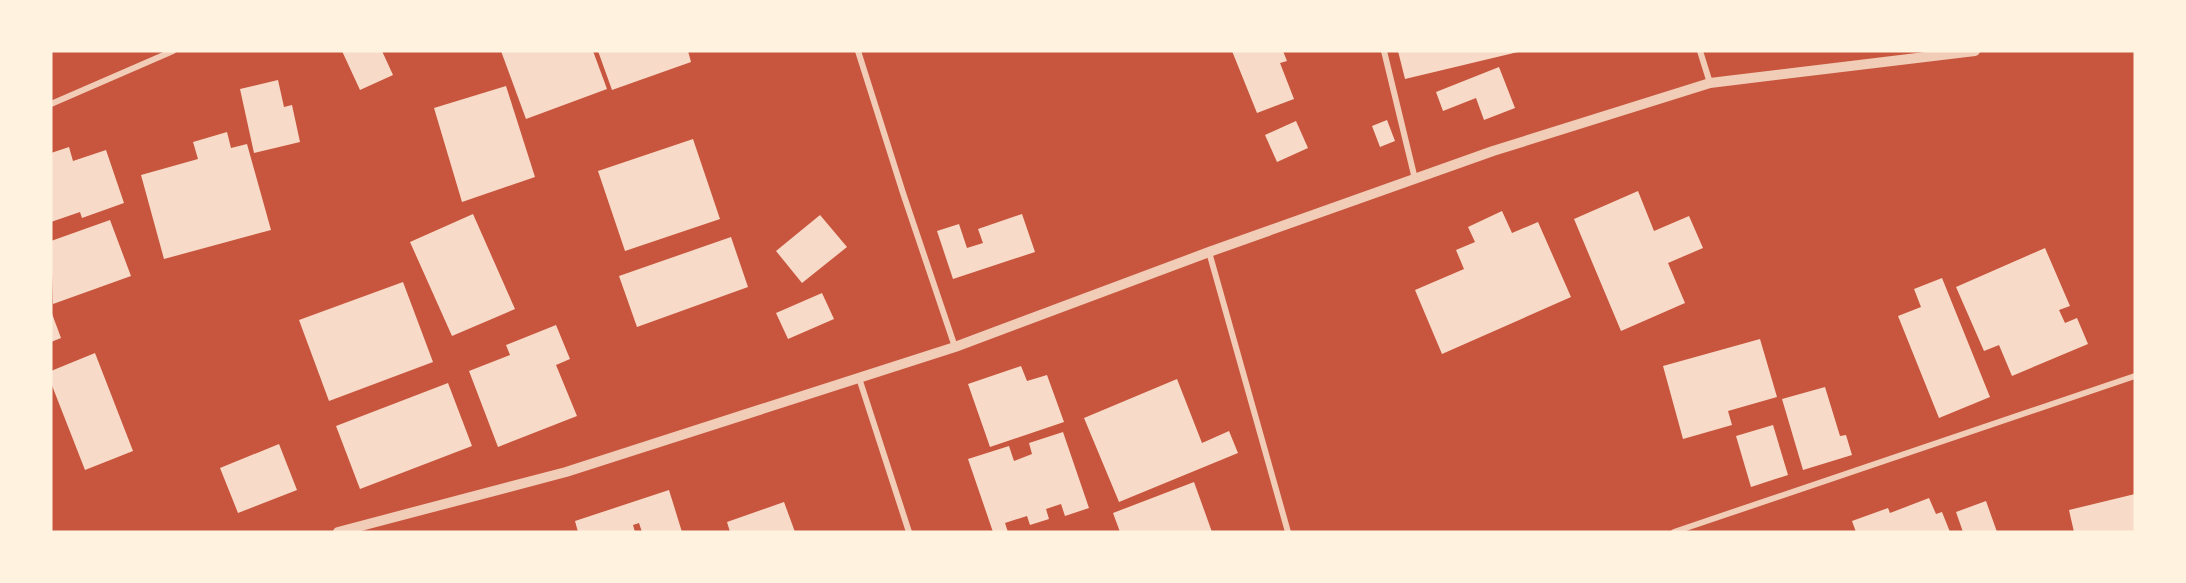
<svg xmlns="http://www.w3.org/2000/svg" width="2186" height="583" viewBox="0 0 2186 583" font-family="Karla,sans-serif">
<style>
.building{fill:#f7dbc8}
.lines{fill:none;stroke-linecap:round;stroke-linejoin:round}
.minor{stroke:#f1ccb7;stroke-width:6}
.tertiary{stroke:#f1ccb7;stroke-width:10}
</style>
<rect width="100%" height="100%" fill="#c8553d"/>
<!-- building -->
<g class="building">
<path d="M342,51H382L393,75L360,90Z"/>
<path d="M501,51H593L607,89L526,119Z"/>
<path d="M598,51H688L691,62L612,90Z"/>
<path d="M1232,51H1283L1287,61L1280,63L1294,99L1257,113Z"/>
<path d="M1398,51H1518V52L1405,79Z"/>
<path d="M1499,67L1515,108L1484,120L1476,98L1443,111L1436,92Z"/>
<path d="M278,80L284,107L292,105L300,142L254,153L240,89Z"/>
<path d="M506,86L535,177L462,202L434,108Z"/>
<path d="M1387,120L1395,141L1380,147L1372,126Z"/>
<path d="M1296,121L1308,148L1277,162L1265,135Z"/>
<path d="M227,132L231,148L247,144L271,230L164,259L141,175L198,159L193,142Z"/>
<path d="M693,139L720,219L625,251L598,171Z"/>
<path d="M69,147L73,161L106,150L124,203L82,218L80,212L51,222V153Z"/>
<path d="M1638,191L1654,231L1689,216L1703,248L1668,263L1685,303L1621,331L1574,219Z"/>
<path d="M1502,211L1512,233L1538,222L1571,297L1442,354L1415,290L1464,269L1456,250L1475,242L1468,227Z"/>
<path d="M473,214L515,309L452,336L410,242Z"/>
<path d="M1022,214L1035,252L953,279L937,231L959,224L967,248L983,243L978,229Z"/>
<path d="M820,215L847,247L802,283L776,251Z"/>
<path d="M110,220L131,276L53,304L51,241Z"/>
<path d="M731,237L748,287L637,327L619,276Z"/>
<path d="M2045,248L2070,306L2059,310L2065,323L2077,318L2088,344L2012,376L1999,345L1984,351L1956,287Z"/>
<path d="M1942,278L1990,397L1939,418L1898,316L1921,307L1914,289Z"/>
<path d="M403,282L433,362L329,401L299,320Z"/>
<path d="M822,293L834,319L788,339L776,313Z"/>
<path d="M51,311L61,338L51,342Z"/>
<path d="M556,325L570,359L556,365L577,416L498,447L469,371L510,355L506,345Z"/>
<path d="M1760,339L1777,397L1728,411L1732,425L1683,439L1663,366Z"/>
<path d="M95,353L133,451L85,470L51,383V371Z"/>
<path d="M1021,366L1027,381L1047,375L1064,422L990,447L968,384Z"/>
<path d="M1177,379L1202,443L1229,431L1238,453L1119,502L1084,418Z"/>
<path d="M448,383L472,446L360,489L336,426Z"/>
<path d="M1825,387L1840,436L1846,435L1852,455L1803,470L1782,399Z"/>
<path d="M1773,425L1788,475L1751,487L1736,436Z"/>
<path d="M1063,432L1089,508L1065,516L1061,504L1046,509L1049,519L1030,525L1027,516L1005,523L1008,532H993L968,459L1009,446L1014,461L1032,454L1029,443Z"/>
<path d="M279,444L297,490L238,513L220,468Z"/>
<path d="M1194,482L1212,532H1120L1113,513Z"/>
<path d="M669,490L682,532H642L639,523L633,525L635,532H578L575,521Z"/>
<path d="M2135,494V532H2074L2069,510Z"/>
<path d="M1929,498L1936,514L1942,512L1950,532H1856L1852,521L1888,508L1890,513Z"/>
<path d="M1986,501L1997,532H1963L1956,512Z"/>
<path d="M784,502L795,532H730L727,522Z"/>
</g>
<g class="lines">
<!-- minor -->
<g class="minor">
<path d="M858,51L903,193L955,347"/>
<path d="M1384,51L1415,179"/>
<path d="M1700,51L1710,83"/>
<path d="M51,104L173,51"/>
<path d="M1209,252L1288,532"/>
<path d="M859,378L909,532"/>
<path d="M1674,532L2135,376"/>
</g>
<!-- tertiary -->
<path class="tertiary" d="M338,532L566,472L955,347L1209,252L1493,151L1710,83L1975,51"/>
</g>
<!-- border -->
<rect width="2186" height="583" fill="none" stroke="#fff3e0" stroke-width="105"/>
</svg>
